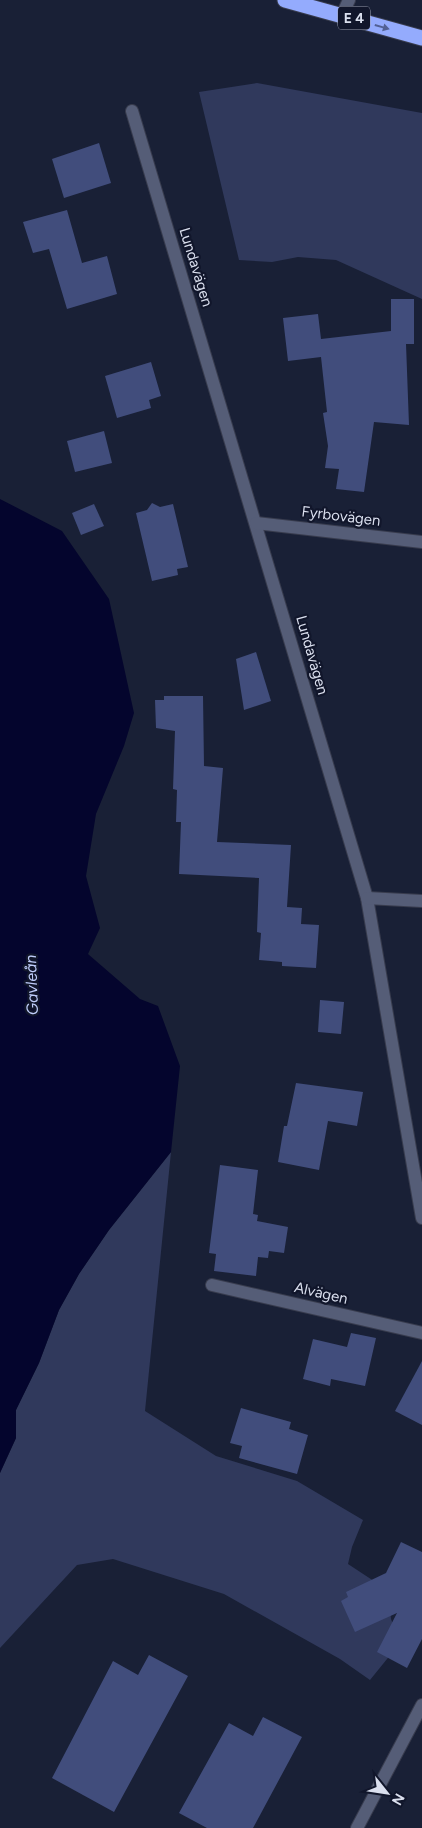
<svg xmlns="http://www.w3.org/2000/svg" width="422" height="1828" viewBox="0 0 422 1828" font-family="Figtree,sans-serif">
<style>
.green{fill:#30395c}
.water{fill:#04052d}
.building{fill:#414d7c}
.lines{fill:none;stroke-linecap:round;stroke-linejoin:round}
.lane-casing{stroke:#383c4e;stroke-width:14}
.street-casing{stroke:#383c4e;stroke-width:14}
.secondary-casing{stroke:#383c4e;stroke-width:14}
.highway-casing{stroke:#383c4e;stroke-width:17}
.lane{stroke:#555d77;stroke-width:12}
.street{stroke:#555d77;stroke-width:12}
.secondary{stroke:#555d77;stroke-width:12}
.highway{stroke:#94abfd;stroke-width:15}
.oneway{fill:#526094}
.labels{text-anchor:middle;stroke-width:4.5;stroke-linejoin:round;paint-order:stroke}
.shield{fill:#11162b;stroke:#9ea3b4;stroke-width:1}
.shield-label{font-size:14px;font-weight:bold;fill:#dadfee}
.street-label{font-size:15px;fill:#dadfee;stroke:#11162b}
.water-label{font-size:16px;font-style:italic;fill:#beccf9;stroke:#11162b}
</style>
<rect width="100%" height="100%" fill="#192036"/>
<!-- green -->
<g class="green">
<path d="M257,83L422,113V299L336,260L298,257L272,262L239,260L199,92Z"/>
<path d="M171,1152L145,1411L216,1456L297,1481L363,1520L352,1547L348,1564L389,1591L391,1619L400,1643L370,1680L340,1659L224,1594L113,1559L77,1565L0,1648V1473L16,1438V1410L39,1363L59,1310L79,1274L109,1230Z"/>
</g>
<!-- water -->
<path class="water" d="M0,499L62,531L109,599L134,713L124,746L96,814L86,876L100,928L88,954L140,999L158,1006L180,1066L171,1152L109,1230L79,1274L59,1310L39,1363L16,1410V1438L0,1473Z"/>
<!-- building -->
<g class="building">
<path d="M99,143L111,183L64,198L52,159Z"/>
<path d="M67,210L82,263L107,256L117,294L67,309L49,249L33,253L23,222Z"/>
<path d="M391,299H414V344H406L409,425L374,422L364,492L336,489L339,469L325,468L328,446L323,413L327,412L321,357L288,361L283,318L318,314L321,339L391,331Z"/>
<path d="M151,362L161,396L149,400L151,408L117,418L105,376Z"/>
<path d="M104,431L112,463L75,472L67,441Z"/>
<path d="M152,503L160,507L173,504L188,567L177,569L178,575L152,581L136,513L147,510Z"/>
<path d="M94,504L104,526L81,535L72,513Z"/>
<path d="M256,652L271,701L244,710L236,659Z"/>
<path d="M164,696H203L204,766L223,768L217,842L291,845L287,907L302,908L301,924L319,925L316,968L282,966V962L259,960L261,933L257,932L259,878L179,874L181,822H176L177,790L173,789L175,731L156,728L155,700H164Z"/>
<path d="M320,1000L344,1002L341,1034L318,1032Z"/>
<path d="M296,1083L363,1092L357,1126L328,1121L319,1170L278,1162L284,1126H287Z"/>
<path d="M220,1165L258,1170L253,1214L258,1215L257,1221L288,1227L284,1253L269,1251L268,1258L258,1257L256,1276L214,1271L216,1254L209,1253Z"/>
<path d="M351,1333L376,1338L365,1386L331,1379L330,1386L303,1379L313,1339L347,1347Z"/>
<path d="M422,1361V1425L395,1411Z"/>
<path d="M241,1408L291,1422L289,1429L308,1435L297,1474L239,1458L242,1446L230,1443Z"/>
<path d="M401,1542L422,1552V1639L407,1668L377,1652L397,1613L355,1632L341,1601L348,1597L346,1592L386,1573Z"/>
<path d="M149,1655L188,1676L114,1812L52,1778L113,1661L138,1675Z"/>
<path d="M263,1717L302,1737L253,1828H207L179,1813L229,1723L253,1736Z"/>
</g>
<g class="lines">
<defs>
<path id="lane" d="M342,15L349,0"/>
<g id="street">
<path d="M132,111L367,898L422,1218"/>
<path d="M256,523L422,542"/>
<path d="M367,898L422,901"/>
<path d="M212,1285L422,1333"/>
</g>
<path id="secondary" d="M357,1828L422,1705"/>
<path id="highway" d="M285,0L422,38"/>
</defs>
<!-- lane casing -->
<use href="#lane" class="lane-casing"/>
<!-- street casing -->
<use href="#street" class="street-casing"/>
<!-- secondary casing -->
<use href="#secondary" class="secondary-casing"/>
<!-- highway casing -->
<use href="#highway" class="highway-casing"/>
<!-- lane -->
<use href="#lane" class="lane"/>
<!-- street -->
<use href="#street" class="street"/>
<!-- secondary -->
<use href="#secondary" class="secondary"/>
<!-- highway -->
<use href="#highway" class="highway"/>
</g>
<!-- one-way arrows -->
<defs><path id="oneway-solid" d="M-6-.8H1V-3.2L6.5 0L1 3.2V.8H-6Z" transform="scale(1.25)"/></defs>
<use class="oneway" href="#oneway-solid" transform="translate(382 27) rotate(16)"/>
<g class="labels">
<!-- shield labels -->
<rect class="shield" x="338" y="6.5" width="32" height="23" rx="4"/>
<g class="shield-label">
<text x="354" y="23">E 4</text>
</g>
<!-- street labels -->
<g class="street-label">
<text transform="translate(196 267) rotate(73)" y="5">Lundavägen</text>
<text transform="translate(341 516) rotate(7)" y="5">Fyrbovägen</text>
<text transform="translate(312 655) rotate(74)" y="5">Lundavägen</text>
<text transform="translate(321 1293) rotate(13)" y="5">Alvägen</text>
</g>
<!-- water labels -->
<g class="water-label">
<text transform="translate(31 985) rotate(-92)" y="6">Gavleån</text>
</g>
</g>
<!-- north arrow -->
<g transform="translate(387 1793) rotate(120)" stroke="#11162b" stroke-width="4" paint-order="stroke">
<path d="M0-4L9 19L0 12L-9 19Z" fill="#dadfee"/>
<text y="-8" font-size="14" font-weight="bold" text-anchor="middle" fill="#dadfee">N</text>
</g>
</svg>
